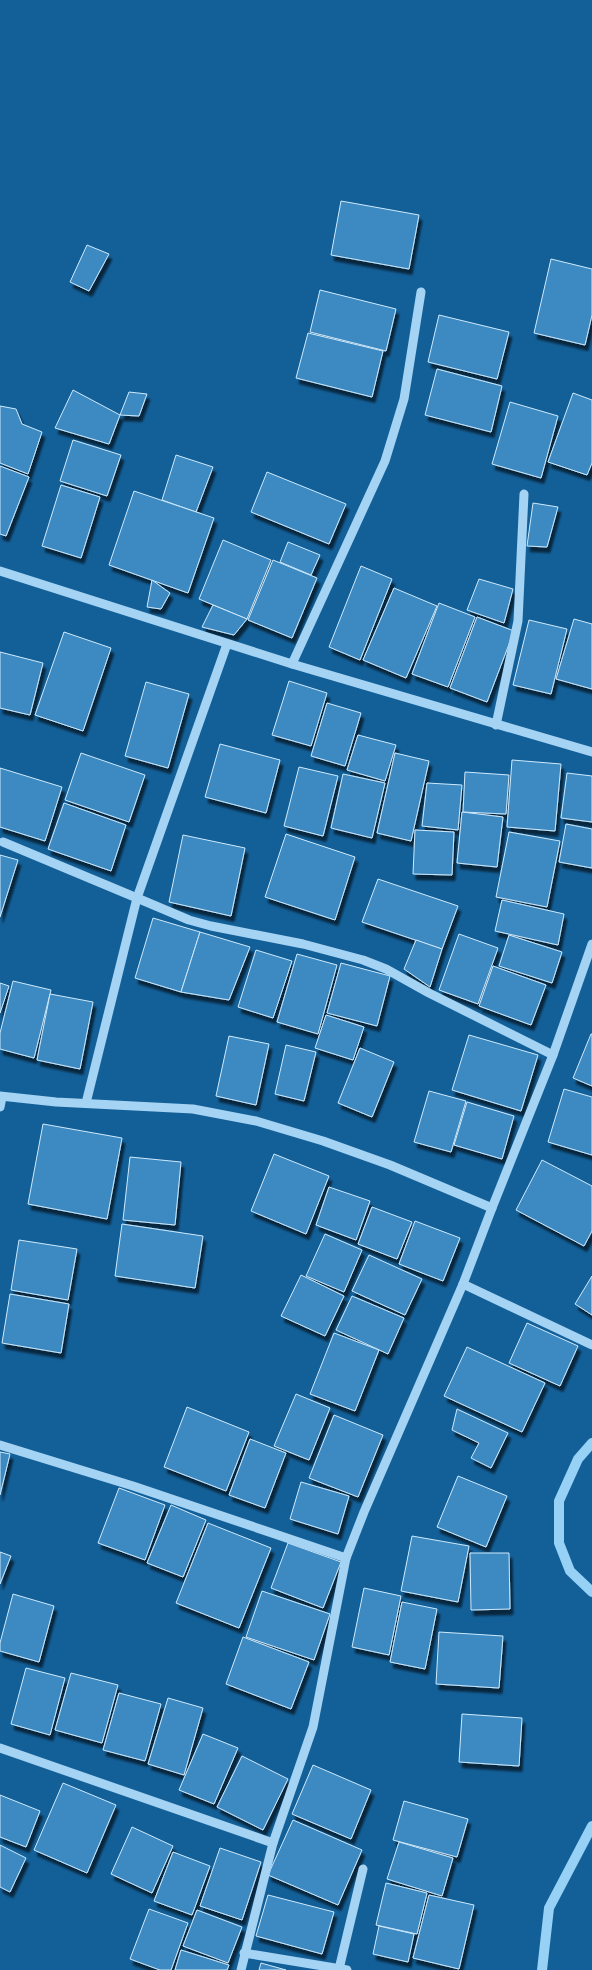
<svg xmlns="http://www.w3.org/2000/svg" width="592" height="1970" viewBox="0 0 592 1970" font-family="Arial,sans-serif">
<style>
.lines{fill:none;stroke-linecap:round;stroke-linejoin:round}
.stream{stroke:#97d1f6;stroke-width:10}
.building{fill:#3c89c1;stroke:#ceeafd;filter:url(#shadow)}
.minor{stroke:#a5d3f3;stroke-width:9}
</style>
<defs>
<filter id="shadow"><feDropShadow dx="3" dy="5.5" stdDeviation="1" flood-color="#0009"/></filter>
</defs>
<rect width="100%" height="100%" fill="#136099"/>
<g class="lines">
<!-- stream -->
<g class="stream">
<path d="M592,1443L578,1459L559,1501V1543L570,1571L592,1592"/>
<path d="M542,1970L549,1908L592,1826"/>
</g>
</g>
<!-- building -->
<g class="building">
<path d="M341,201L419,215L409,269L331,255Z"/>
<path d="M87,245L109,254L89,291L70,282Z"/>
<path d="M551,259L592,269V315L585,345L534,333Z"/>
<path d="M320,290L396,309L386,351L310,332Z"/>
<path d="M439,315L509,332L497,379L428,362Z"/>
<path d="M308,333L383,351L372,397L296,378Z"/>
<path d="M437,369L502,386L491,432L425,415Z"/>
<path d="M73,390L120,415L109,444L55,428Z"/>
<path d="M129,392L147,394L139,416L120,415Z"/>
<path d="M573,393L592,400V463L587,475L548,462Z"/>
<path d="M510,402L558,416L541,478L492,464Z"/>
<path d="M0,406L16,409L22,424L42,432L28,474L0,463Z"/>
<path d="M73,440L121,455L107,496L60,481Z"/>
<path d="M176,455L213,467L196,512L162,500Z"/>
<path d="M0,466L29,477L6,536L0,534Z"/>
<path d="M267,472L346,504L329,544L251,512Z"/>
<path d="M61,485L100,497L81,558L42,546Z"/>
<path d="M134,491L214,518L188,593L109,565Z"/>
<path d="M533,503L558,507L547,547L527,546Z"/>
<path d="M223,540L271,560L247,619L199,599Z"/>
<path d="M288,542L320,555L311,575L280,562Z"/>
<path d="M273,560L317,578L292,638L248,620Z"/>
<path d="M361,566L392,579L360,660L329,647Z"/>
<path d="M479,579L513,589L504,623L467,610Z"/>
<path d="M152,580L170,593L161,609L147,607Z"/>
<path d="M394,588L437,606L406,678L363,660Z"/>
<path d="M439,603L475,617L448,687L412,674Z"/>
<path d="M213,605L247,619L234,635L202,627Z"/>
<path d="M477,617L514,631L487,702L450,688Z"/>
<path d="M574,619L592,624V689L556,679Z"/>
<path d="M529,620L567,629L551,694L513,685Z"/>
<path d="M64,632L111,648L83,731L35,715Z"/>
<path d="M0,652L43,663L30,715L0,708Z"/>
<path d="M289,681L327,693L311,746L272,735Z"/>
<path d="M146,682L189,694L168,768L125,756Z"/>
<path d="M327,703L361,713L345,766L311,756Z"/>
<path d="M358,735L396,745L385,781L347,770Z"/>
<path d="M220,744L280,760L266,813L205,797Z"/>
<path d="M81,753L145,775L129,822L65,800Z"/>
<path d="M395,753L429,761L411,841L377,833Z"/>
<path d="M512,760L561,764L555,831L507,827Z"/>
<path d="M299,767L338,776L323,836L284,826Z"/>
<path d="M0,768L62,787L45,841L0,827Z"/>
<path d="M465,772L509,775L506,814L463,812Z"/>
<path d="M567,773L592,776V822L561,818Z"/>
<path d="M343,774L385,783L372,838L331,828Z"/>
<path d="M427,783L462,785L458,830L422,826Z"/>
<path d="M64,803L126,825L111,871L48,849Z"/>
<path d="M462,812L503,817L497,867L457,863Z"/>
<path d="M566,824L592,829V868L559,862Z"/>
<path d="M415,830L454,832L452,875L413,874Z"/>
<path d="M509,832L560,841L547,907L496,897Z"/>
<path d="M286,834L355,857L335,920L265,897Z"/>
<path d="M183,835L245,848L231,916L169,902Z"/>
<path d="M0,855L18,860L0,917Z"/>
<path d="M378,879L458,906L442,949L362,922Z"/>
<path d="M502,900L564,914L558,945L495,931Z"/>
<path d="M153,918L200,932L181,992L135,978Z"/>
<path d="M200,932L250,947L229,1000L181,992Z"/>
<path d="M459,934L498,948L478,1004L439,990Z"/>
<path d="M509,935L562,952L552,983L499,966Z"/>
<path d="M416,940L442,949L430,987L404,969Z"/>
<path d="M256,950L292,961L273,1018L238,1007Z"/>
<path d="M297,954L337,965L318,1034L277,1022Z"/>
<path d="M341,963L390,976L377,1026L327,1013Z"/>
<path d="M493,966L546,985L531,1025L479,1006Z"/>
<path d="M13,981L51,990L34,1058L0,1049V1033Z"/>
<path d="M0,983L9,986L0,1013Z"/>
<path d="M50,994L93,1002L80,1069L37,1060Z"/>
<path d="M326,1015L364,1027L353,1060L315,1048Z"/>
<path d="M591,1034H592V1086L573,1078Z"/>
<path d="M469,1035L538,1055L521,1111L452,1090Z"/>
<path d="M229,1036L269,1044L256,1105L216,1096Z"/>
<path d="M286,1045L316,1052L304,1101L275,1094Z"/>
<path d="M360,1048L394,1062L372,1117L338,1103Z"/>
<path d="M564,1089L592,1097V1155L548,1142Z"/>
<path d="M429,1091L466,1101L451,1152L414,1142Z"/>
<path d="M467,1102L514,1116L502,1159L454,1145Z"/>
<path d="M43,1124L122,1138L107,1219L28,1204Z"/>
<path d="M274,1154L329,1176L306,1234L251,1211Z"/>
<path d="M130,1157L181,1162L175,1225L123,1220Z"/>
<path d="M542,1160L592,1186V1231L584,1246L516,1210Z"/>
<path d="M329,1187L370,1201L356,1240L316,1225Z"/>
<path d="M372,1207L412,1222L397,1259L358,1244Z"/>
<path d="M415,1221L460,1238L443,1281L399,1264Z"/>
<path d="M122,1224L203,1236L195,1288L115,1276Z"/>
<path d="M325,1234L362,1250L344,1292L306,1276Z"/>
<path d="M19,1240L77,1249L68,1300L11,1290Z"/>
<path d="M369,1255L422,1279L405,1315L352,1291Z"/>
<path d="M301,1275L344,1296L325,1336L281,1316Z"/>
<path d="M592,1276V1315L575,1304Z"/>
<path d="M10,1294L69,1304L61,1353L2,1343Z"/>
<path d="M352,1296L404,1318L388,1354L336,1330Z"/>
<path d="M527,1323L578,1346L560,1386L509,1363Z"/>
<path d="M334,1333L379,1350L355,1411L310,1394Z"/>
<path d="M467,1347L545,1383L522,1432L444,1396Z"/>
<path d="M296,1394L330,1408L309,1460L274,1446Z"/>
<path d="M187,1407L249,1432L226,1491L164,1467Z"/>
<path d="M457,1409L508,1433L491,1468L471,1458L479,1443L452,1430Z"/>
<path d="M334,1415L383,1435L358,1497L309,1478Z"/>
<path d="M250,1439L286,1453L265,1508L229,1495Z"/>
<path d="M0,1452L10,1454L0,1495Z"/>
<path d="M458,1476L507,1496L486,1547L437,1527Z"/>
<path d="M301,1482L349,1496L338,1534L290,1519Z"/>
<path d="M119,1488L165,1505L145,1560L98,1543Z"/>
<path d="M171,1505L206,1520L183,1577L147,1563Z"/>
<path d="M208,1523L271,1548L239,1628L176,1603Z"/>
<path d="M412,1536L469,1546L458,1602L401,1591Z"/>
<path d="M288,1543L341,1562L323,1608L271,1588Z"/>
<path d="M0,1552L11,1556L0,1584Z"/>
<path d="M470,1553H509L510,1609L471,1610Z"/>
<path d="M364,1588L401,1596L389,1655L352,1647Z"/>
<path d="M262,1591L330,1614L314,1660L246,1637Z"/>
<path d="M13,1594L54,1606L39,1662L0,1651V1643Z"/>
<path d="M402,1602L437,1609L425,1669L390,1662Z"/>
<path d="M439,1632L503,1636L499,1688L436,1684Z"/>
<path d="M243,1637L309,1662L291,1709L226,1684Z"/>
<path d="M26,1668L65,1678L50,1735L11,1724Z"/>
<path d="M71,1673L118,1685L102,1743L55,1730Z"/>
<path d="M119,1693L161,1704L145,1761L103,1750Z"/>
<path d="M168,1698L203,1708L184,1775L148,1764Z"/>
<path d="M462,1714L522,1718L519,1766L459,1762Z"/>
<path d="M203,1734L238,1748L214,1804L179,1790Z"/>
<path d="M242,1756L288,1779L263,1830L217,1807Z"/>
<path d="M313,1765L371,1790L351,1839L292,1814Z"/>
<path d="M63,1783L116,1805L87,1873L34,1850Z"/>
<path d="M0,1795L40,1811L26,1847L0,1837Z"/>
<path d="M404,1801L468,1819L457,1857L393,1840Z"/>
<path d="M293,1820L362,1850L338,1905L268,1875Z"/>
<path d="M132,1827L173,1846L152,1893L111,1874Z"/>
<path d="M399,1842L453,1858L442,1896L387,1879Z"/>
<path d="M0,1845L26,1858L10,1892L0,1887Z"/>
<path d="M220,1848L261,1862L242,1920L200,1906Z"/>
<path d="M173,1852L210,1866L192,1915L154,1901Z"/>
<path d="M386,1883L427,1893L417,1934L376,1925Z"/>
<path d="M268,1895L334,1912L322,1954L256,1936Z"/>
<path d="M429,1895L474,1905L459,1969L413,1958Z"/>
<path d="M149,1909L188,1923L171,1970H160L130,1959Z"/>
<path d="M197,1910L242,1927L228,1963L183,1946Z"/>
<path d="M379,1926L414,1934L408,1962L373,1954Z"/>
<path d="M181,1950L229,1965L227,1970H175Z"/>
<path d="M261,1963L286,1970H259Z"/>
</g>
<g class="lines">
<!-- minor -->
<g class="minor">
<path d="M0,571L292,664L592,752"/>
<path d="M227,644L137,898L189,920L211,926L303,944L363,960L386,969L429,993L553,1055"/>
<path d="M292,664L385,461L404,399L421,292"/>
<path d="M496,725L518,621L524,494"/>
<path d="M3,842L137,898L86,1103"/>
<path d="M0,1096L56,1102L193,1109L256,1121L323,1141L390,1165L492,1208"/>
<path d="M0,1107L2,1097"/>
<path d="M463,1284L592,1345"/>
<path d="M0,1445L133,1486L346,1558"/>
<path d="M0,1748L273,1843"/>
<path d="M244,1953L347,1970"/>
<path d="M339,1969L363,1869"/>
<path d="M241,1970L273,1843L313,1727L346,1558L364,1512L463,1284L492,1208L553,1055L592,944"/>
</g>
</g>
</svg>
